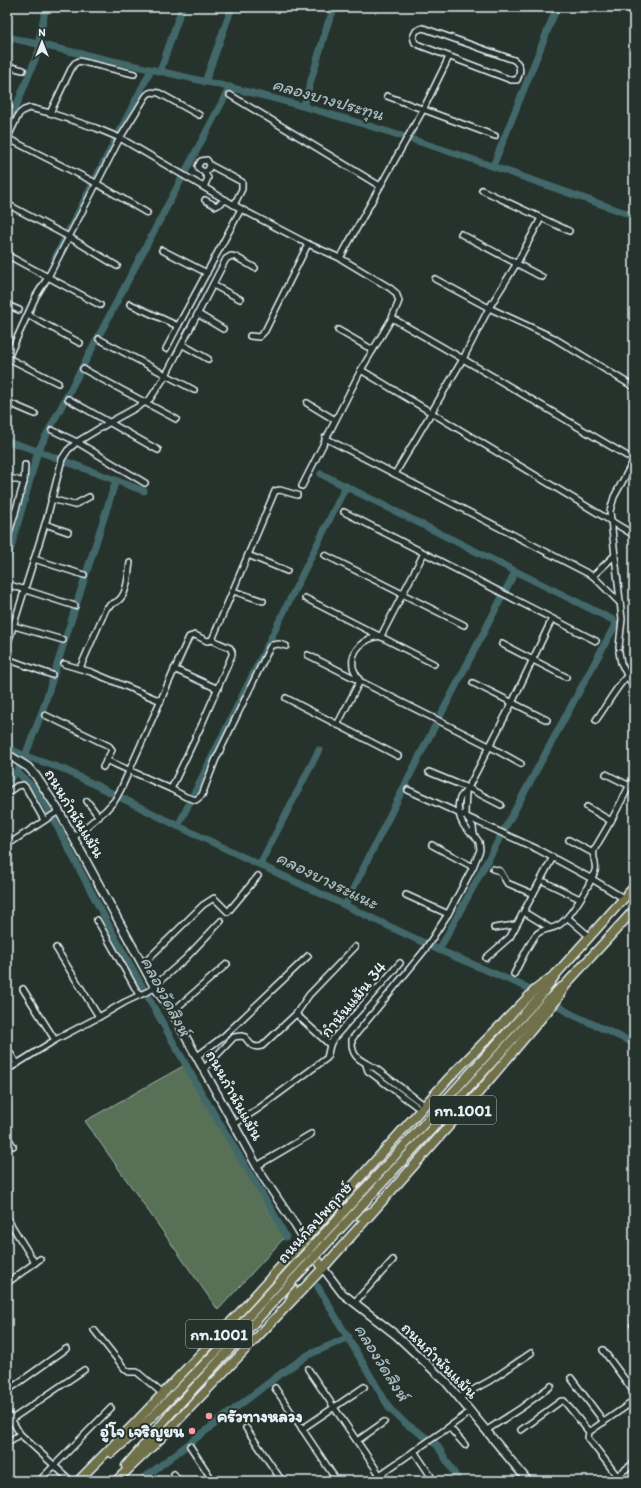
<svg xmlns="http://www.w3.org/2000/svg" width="641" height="1488" viewBox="0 0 641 1488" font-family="Itim,'Playpen Sans Thai',sans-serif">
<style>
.green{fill:#597156;stroke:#a0b1a7}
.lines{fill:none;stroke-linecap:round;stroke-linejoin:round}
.canal{stroke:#436869;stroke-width:7}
.street-casing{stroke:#e8f1f8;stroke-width:8}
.secondary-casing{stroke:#e8f1f8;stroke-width:10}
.primary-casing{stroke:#e8f1f8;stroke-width:11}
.street{stroke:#26332d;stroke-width:5}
.secondary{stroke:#26332d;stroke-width:7}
.primary{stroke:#6f704a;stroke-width:8}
.primary-bridge-casing{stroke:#e8f1f8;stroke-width:11;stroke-linecap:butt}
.primary-bridge{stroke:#6f704a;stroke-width:8}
.poi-dot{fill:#ff9aa2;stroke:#26332d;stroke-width:1.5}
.labels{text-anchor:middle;stroke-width:4;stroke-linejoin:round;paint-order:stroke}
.shield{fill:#26332d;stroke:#aeb8bb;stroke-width:1}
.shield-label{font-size:16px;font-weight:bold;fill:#e8f1f8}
.street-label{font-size:17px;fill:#e8f1f8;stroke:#26332d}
.poi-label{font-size:17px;font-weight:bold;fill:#e8f1f8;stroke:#26332d;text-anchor:start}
.water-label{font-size:18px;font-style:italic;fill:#a6babf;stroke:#26332d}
</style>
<rect width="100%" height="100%" fill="#26332d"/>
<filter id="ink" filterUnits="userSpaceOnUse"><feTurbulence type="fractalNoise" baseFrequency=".025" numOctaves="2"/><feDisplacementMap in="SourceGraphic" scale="8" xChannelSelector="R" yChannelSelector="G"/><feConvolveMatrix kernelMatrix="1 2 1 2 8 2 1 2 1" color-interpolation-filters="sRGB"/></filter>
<g filter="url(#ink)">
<!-- green -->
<path class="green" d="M185,1065L284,1238L218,1310L85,1121Z"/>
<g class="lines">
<!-- canal -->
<g class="canal">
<path d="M7,37C113,62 221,82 326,113C430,143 532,180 634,216"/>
<path d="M38,44L46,7"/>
<path d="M160,72L182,7"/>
<path d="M205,82L232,7"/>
<path d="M304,104L328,23L335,7"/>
<path d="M7,129L41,45"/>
<path d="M493,166L557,7"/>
<path d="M55,258L151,70"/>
<path d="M7,353L15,337"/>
<path d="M7,441L38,451L144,491"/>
<path d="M321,474L613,620L615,622L614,627L439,950"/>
<path d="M7,562L38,451L230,87"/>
<path d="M7,745L14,751L25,756L63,769L178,826L439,950L526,987L538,994"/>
<path d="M17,772L36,790L50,813L119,945L201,1092L274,1214L286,1237"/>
<path d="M7,781L17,772L25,756L42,712L116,480"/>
<path d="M178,826L346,486"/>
<path d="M260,864L319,750"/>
<path d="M345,905L422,751L515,572"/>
<path d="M550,1001L571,1014L634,1043"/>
<path d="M318,1287L390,1409L405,1423L437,1445L459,1481"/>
<path d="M140,1481L279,1375L308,1355L349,1337"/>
</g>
<defs>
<g id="street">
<path d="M422,28L426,29L514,60C521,65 521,72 517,80H511L419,45L415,43L413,37L416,31Z"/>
<path d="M7,66L23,70"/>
<path d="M230,95L380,186"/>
<path d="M387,96L495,136"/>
<path d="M7,106L9,107"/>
<path d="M50,113L72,67L75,63L79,61L134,74"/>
<path d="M7,138L96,183L147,213"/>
<path d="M7,139L19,114L24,110L30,108L50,113L96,128L120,138L241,209L308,244L340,258L390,288L396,293L399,301L392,318L361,370L302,486"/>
<path d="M210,165L208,170L204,172L199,169L198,166L201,161L207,160L210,165L242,182V189L234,205"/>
<path d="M204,172L208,178L204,187"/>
<path d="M482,190L569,231"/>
<path d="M205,200L216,206L226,200"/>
<path d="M7,204L69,237L117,266"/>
<path d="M461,234L542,277"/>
<path d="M162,250L207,273"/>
<path d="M7,255L100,305"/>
<path d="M340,258L424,108L449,57"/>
<path d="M435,279L489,308L552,337L634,387"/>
<path d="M213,285L240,299"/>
<path d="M130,304L178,326L241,209"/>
<path d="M7,305L19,310"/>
<path d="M198,314L223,329"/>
<path d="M28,315L80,343"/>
<path d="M392,318L463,359L634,460"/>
<path d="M338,330L373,350"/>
<path d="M250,336L259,337L265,331L308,244"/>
<path d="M99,339L194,390"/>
<path d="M183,345L208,359"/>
<path d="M166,349L178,326"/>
<path d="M8,358L58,383"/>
<path d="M7,360L36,296L48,277L69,237L120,138L146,96C150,91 153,92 159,93L199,115"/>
<path d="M83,369L176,419"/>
<path d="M361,370L634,535"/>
<path d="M68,399L158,450"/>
<path d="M7,402L35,414"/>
<path d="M307,403L335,420"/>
<path d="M52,430L77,442L145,483"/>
<path d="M325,438L593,576L619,602"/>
<path d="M395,474L463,359L489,308L517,263L541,218"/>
<path d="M7,477L24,482"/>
<path d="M51,499L74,505L89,497"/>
<path d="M7,511L15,514"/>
<path d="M344,512L596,641"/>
<path d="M45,524L68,532"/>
<path d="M7,540L24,482L25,465"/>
<path d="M248,555L287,571"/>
<path d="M325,555L464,625"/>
<path d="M34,559L84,575"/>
<path d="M593,576L615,555"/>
<path d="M7,584L75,606"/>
<path d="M233,591L263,601"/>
<path d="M305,598L434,664"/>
<path d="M14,626L63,640"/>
<path d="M212,640L275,491L280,490L297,495"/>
<path d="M502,644L566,677"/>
<path d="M7,646L47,518L62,459L68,450L77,442L110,422L141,405L150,399L166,375L226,259L231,256L236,257L255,268"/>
<path d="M619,647L622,619L610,511L614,497L634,460"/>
<path d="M619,652L621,663L634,689"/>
<path d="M308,655L489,746L521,764"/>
<path d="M7,659L52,675"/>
<path d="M64,664L91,672L161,701"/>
<path d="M80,668L106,609C110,603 115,604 119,600C128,592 128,574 130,563"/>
<path d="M174,669L218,689"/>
<path d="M473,683L547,720"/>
<path d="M286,698L398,756"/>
<path d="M45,715L109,746L112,750L103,767"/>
<path d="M596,720C607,705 615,689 627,676"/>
<path d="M337,725L360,681C358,677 354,672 353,667C350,649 365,638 381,636L424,553"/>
<path d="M106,760L171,789L186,797L196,800L202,795L215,761L270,647L272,645L279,644L286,646"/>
<path d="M429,772L468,788L501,805"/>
<path d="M606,774L630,786"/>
<path d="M408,790L537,849L592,879L623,898"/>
<path d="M7,793L17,786L23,785L26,788L44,820"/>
<path d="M87,801L99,817"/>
<path d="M587,807L611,821"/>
<path d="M474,835C462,829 455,811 460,798C462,794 466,792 468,788L512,703L552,619"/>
<path d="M73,838L106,810L115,800L121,789L189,637L195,635L207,641L212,640L230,648L232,652V655L202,724L171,789"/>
<path d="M569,840L593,853"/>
<path d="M7,845L59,811"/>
<path d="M432,845L473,867"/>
<path d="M493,869L500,871L507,883L533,894"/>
<path d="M545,882L580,899"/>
<path d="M406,895L448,914"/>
<path d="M527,914L550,928"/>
<path d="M568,918L589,936"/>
<path d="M97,920L139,995"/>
<path d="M494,928L515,925"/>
<path d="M56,948L99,1017"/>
<path d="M486,958L510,937L553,857"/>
<path d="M143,964L203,905L214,898L228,912L258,876"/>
<path d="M514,974C521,961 527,947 535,936C541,928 550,930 557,926C570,920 590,884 595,871C597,864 592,857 594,850L611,821L634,777"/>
<path d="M154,986L185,959L221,921"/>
<path d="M23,989L55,1040"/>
<path d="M172,1012L227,964"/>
<path d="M296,1014L330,1045"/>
<path d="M7,1048L17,1064"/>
<path d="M196,1057L224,1036L308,956"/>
<path d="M366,1065L368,1071L371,1073L420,1109"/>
<path d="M7,1070L55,1040L99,1017L125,1002L155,988"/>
<path d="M203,1070L234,1037L241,1036L245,1037C250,1044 253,1049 262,1046L296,1014L309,995L355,947"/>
<path d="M424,1105L375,1068C361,1060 351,1059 352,1039L424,951L448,914L473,867L480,850L479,842L474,835L473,827L467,818L465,812L466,792"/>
<path d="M235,1124L258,1109L327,1058L330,1045L333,1039L400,963"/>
<path d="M7,1136L13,1146"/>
<path d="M257,1166L311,1134"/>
<path d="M7,1218L35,1263"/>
<path d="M7,1283L40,1259"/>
<path d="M354,1303L393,1260"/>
<path d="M633,1325L634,1326"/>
<path d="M94,1330L125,1369L129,1372H137L163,1394"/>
<path d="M603,1350L634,1392"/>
<path d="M308,1369L384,1481"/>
<path d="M571,1378L604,1422"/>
<path d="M275,1388L337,1481"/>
<path d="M7,1391L66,1349"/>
<path d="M460,1397L491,1380L531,1353"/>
<path d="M7,1412L20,1434L71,1481"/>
<path d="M12,1419L84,1370"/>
<path d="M449,1427L465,1445"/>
<path d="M246,1428L282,1481"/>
<path d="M302,1429L364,1387"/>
<path d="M487,1430L521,1408L551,1386"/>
<path d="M521,1430L561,1401H564L589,1432"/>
<path d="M357,1441L384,1422"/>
<path d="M7,1443L20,1434"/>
<path d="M190,1446L213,1481"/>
<path d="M414,1451L434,1481"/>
<path d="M174,1474L179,1481"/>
<path d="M39,1481L111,1408"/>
<path d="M371,1481L449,1427L471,1411"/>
<path d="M610,1481L634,1463"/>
<path d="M621,1481L588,1438L589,1432L634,1401"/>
</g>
<g id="secondary">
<path d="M7,754L28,767L36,776L59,811L154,986L172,1012L263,1177L295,1225L304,1240"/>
<path d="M323,1268L342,1293L396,1335L446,1382L528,1481"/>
</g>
<g id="primary">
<path d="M433,1114L542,994L557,973L634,887"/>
<path d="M440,1120L550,998L559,989L567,984"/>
<path d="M353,1186C349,1201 350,1225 371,1212"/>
<path d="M304,1240L323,1268"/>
<path d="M278,1278C292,1275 296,1290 290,1301"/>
<path d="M112,1453L148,1421L214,1354"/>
<path d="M126,1466L172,1412L220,1360"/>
<path d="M78,1481L134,1424L242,1310L449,1078L535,990L557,973"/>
<path d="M116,1481L162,1437L323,1268L479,1092L556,1001L567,983L634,910"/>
</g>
</defs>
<!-- street casing -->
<use href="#street" class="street-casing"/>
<!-- secondary casing -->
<use href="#secondary" class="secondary-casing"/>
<!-- primary casing -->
<use href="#primary" class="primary-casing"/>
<!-- street -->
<use href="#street" class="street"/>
<!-- secondary -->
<use href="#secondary" class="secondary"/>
<!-- primary -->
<use href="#primary" class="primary"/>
<defs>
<g id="primary-bridge">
<path d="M214,1354L433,1114"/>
<path d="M220,1360L440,1120"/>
</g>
</defs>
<!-- primary-bridge casing -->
<use href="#primary-bridge" class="primary-bridge-casing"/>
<!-- primary-bridge -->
<use href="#primary-bridge" class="primary-bridge"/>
</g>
</g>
<!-- markers -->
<g class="poi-dot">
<circle cx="209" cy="1416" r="4"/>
<circle cx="192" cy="1431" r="4"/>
</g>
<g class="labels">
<!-- shield labels -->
<g class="shield">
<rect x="430" y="1096" width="66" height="28" rx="3"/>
<rect x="186" y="1320" width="66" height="28" rx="3"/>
</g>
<g class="shield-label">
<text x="463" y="1116">กท.1001</text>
<text x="219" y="1340">กท.1001</text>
</g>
<!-- street labels -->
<g class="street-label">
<text transform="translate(75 813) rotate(59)" y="6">ถนนกำนันแม้น</text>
<text transform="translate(353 999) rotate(-50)" y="6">กำนันแม้น 34</text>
<text transform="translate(235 1095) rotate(61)" y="6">ถนนกำนันแม้น</text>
<text transform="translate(314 1222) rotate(-48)" y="6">ถนนกัลปพฤกษ์</text>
<text transform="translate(440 1360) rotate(45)" y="6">ถนนกำนันแม้น</text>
</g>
<!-- poi labels -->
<g class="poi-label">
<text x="217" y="1422">ครัวทางหลวง</text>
<text x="184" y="1437" text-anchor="end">อู่โจ เจริญยน</text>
</g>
<!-- water labels -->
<g class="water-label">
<text transform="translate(328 99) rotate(16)" y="6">คลองบางประทุน</text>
<text transform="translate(327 880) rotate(26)" y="6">คลองบางระแนะ</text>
<text transform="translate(166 996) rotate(62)" y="6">คลองวัดสิงห์</text>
<text transform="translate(382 1362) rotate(58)" y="6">คลองวัดสิงห์</text>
</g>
</g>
<!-- margin -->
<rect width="641" height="1488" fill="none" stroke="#26332d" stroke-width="24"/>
<rect x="12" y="12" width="617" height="1464" fill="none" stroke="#e8f1f8" stroke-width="1.5" filter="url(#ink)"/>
<!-- north arrow -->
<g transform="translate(42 42)" stroke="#26332d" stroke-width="3" paint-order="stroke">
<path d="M0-3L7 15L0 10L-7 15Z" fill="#e8f1f8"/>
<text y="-6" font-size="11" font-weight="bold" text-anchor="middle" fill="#e8f1f8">N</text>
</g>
</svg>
